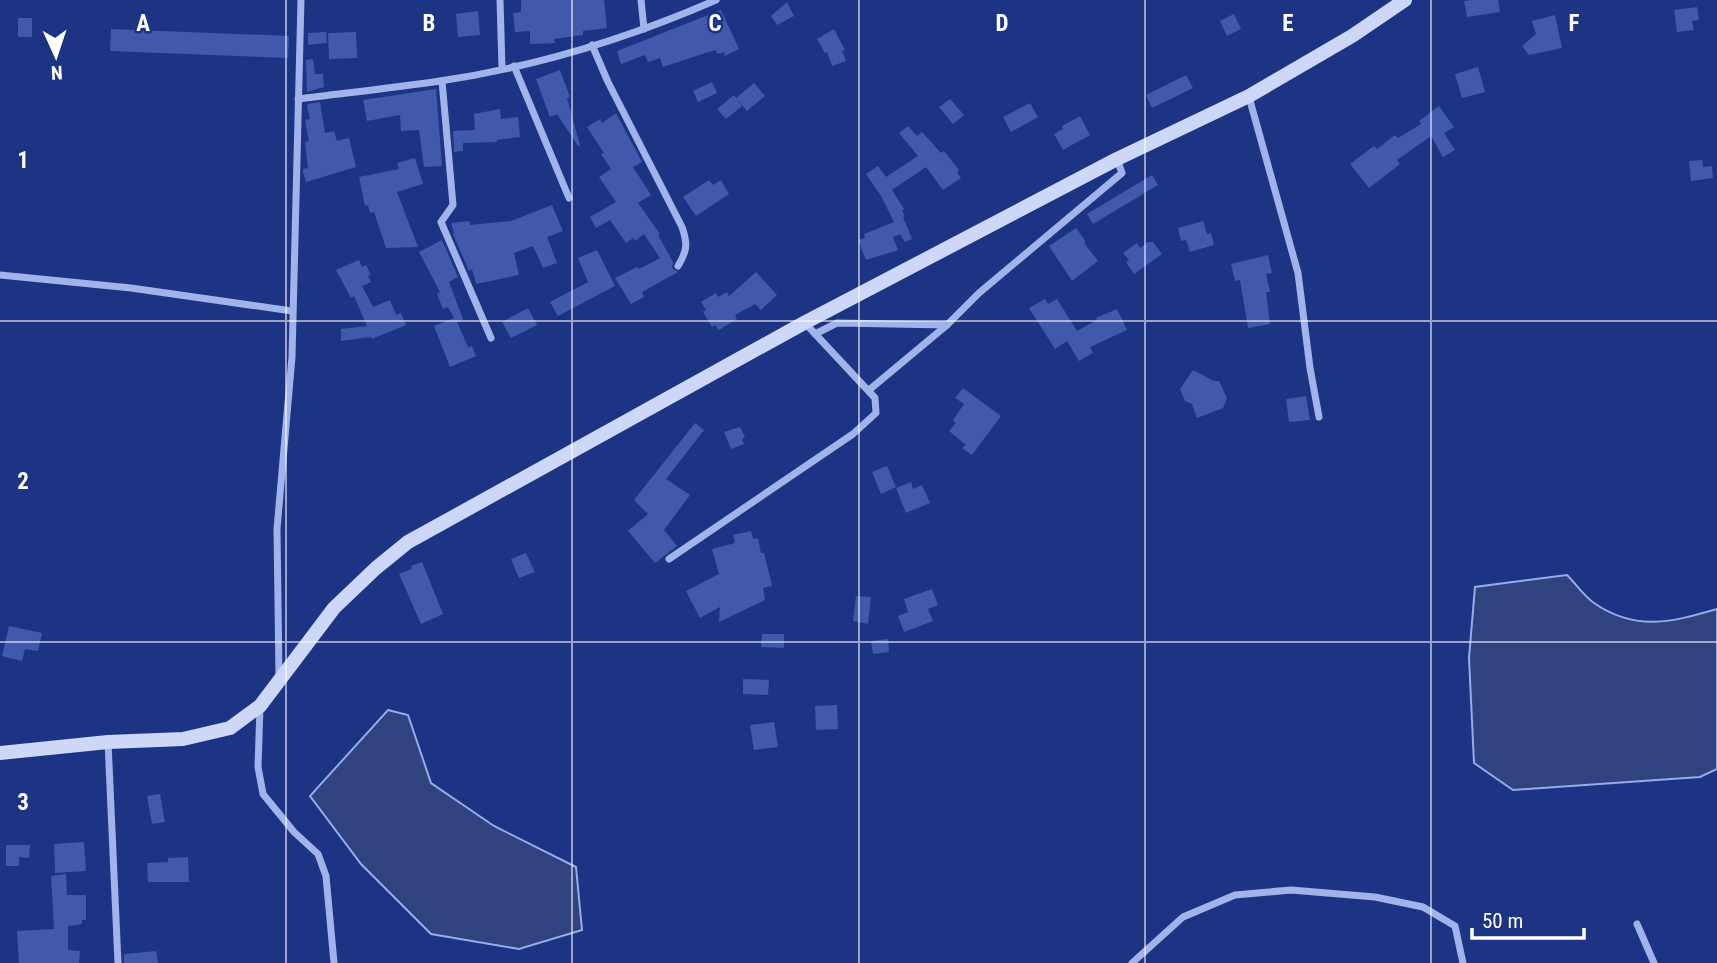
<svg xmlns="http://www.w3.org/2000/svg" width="1717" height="963" viewBox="0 0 1717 963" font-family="'Roboto Condensed',sans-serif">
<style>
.water{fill:#31437f;stroke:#95abec;stroke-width:2}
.building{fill:#4059aa}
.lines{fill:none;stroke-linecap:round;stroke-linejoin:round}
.street{stroke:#a2b3ea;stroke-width:7}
.secondary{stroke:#cdd7f8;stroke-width:14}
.grid{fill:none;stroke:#fff;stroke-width:2;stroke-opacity:0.55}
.grid-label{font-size:23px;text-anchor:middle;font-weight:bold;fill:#fff;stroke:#1c3483;stroke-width:5;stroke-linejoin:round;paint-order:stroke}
</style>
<rect width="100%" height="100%" fill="#1c3483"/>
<!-- water -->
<g class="water">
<path d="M1567,575C1576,584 1584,596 1594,603C1636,632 1672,622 1717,609V769L1700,777L1513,790L1474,763L1469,658L1475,587Z"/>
<path d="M388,710L408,715L431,783L494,826L576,867L582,930L519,949L431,934L361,864L310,796Z"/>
</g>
<!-- building -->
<g class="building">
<path d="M521,0H604L607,28L583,31V35L554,39L555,43L530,44V31L515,32L513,13L521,12Z"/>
<path d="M1472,0H1498L1500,12L1467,17L1464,1Z"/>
<path d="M787,2L794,16L777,25L771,16Z"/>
<path d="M1697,7L1699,20L1692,21L1694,30L1677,32L1674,10Z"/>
<path d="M721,10L739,49L725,56L724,52L718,54L715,50L663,67L660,58L648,62L645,55L621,64L617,51Z"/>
<path d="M478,11L480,35L458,37L456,14Z"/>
<path d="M1234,14L1241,29L1227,36L1220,21Z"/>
<path d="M1555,15L1562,48L1529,55L1522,46L1536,34L1532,21Z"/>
<rect x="18" y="18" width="14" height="19"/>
<path d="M111,29L289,36L288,58L110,51Z"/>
<path d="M834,29L845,50L842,51L846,61L832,66L827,52L825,53L817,39Z"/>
<path d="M326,32L327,43L308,45V33Z"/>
<path d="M356,32L357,58L329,59L328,33Z"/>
<path d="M313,59L315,74H323L324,87L307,92L306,60Z"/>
<path d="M1478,67L1485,92L1462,98L1455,74Z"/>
<path d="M560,70L570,97L567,98L580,145L578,146L557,114L550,117L536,79Z"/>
<path d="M1186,75L1193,88L1152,108L1146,95Z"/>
<path d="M712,82L717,93L698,102L693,91Z"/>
<path d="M754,83L765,96L747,111L736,98Z"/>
<path d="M436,89L442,166L424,167L419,130L401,131L400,115L367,121L363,100Z"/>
<path d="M734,95L742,106L726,119L717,109Z"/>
<path d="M950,99L964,115L953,124L939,107Z"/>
<path d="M320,102L325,133L334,131L337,141L349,138L356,167L306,182L303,172V169L308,168L305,142L309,141L305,120L310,119L307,106L308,104Z"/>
<path d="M1030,103L1038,117L1011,132L1003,117Z"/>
<path d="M1439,106L1454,127L1444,133L1455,150L1443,157L1431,136L1397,160L1400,164L1369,188L1350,164L1374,146L1377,149L1395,135L1398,138L1421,124L1419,121Z"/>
<path d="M500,109L501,119L518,117L520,137L497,140V142L463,143V151L454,152L453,131L475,130L474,114Z"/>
<path d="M616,113L642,162L633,167L651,195L638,203L660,234L658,235L673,262L672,268L678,272L642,292L644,297L631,304L615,278L637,267L639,269L660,258L644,234L635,241L633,238L626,243L610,220L596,228L590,217L616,202L599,177L611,169L601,154L604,153L587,127L600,119L602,123Z"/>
<path d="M1080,116L1090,135L1063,150L1054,134L1063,129L1062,126Z"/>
<path d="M908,126L917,136L922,132L941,153L944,151L959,170L957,172L961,178L943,190L926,167L892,190L904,209L902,211L905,216L903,217L912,239L905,242L900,234L893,237L898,250L866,260L858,240L865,238L864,234L894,222L881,196L866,174L878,166L886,177L918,156L899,133Z"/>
<path d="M415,158L423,184L397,192L418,247L386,248L374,212L370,213L368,205L365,206L359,177L399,169L397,163Z"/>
<path d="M1702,160L1703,167L1712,166L1713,178L1691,181L1689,161Z"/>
<path d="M1152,175L1158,185L1093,224L1087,214Z"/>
<path d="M709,180L713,185L721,180L729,194L696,216L683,197Z"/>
<path d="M552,205L563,231L547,237L557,263L543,268L533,246L514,253L519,275L476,284L472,269L469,271L453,234L454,233L451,223L469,221L470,225L511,221Z"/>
<path d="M1203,221L1207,234L1211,233L1214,245L1190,252L1186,240L1181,241L1178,228Z"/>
<path d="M1076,228L1086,242L1084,243L1098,261L1072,281L1049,246Z"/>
<path d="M442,240L458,277L449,282L463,319L457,322L468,347L472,346L476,356L450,367L434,326L454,318L448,307L443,309L437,294L440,292L419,252Z"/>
<path d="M1148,242H1153L1162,254L1134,274L1126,262L1129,260L1123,253L1137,243L1140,248Z"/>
<path d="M597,250L615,286L558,316L550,302L588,282L578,258Z"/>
<path d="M1268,255L1272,273L1266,274L1270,292H1266L1270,324L1248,328L1240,280L1235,281L1231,264Z"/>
<path d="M359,260L362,267L366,265L371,275L368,276L371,282L362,286L373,307L390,300L396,315L401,313L406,325L372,339L371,337L341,341V329L367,326L354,296L351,298L336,270Z"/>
<path d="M756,272L777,295L761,310L755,304L735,315L737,319L719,330L715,325L712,327L703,312L706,310L701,302L716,293L718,297L727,292L729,296Z"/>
<path d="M1045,299L1048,304L1057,299L1077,331L1097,320L1096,318L1117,309L1127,330L1090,347L1093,353L1079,361L1067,341L1055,349L1029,308Z"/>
<path d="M528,308L537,325L511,338L502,322Z"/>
<path d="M1193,370L1214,381H1219L1227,398L1223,408L1197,418L1192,404L1185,401L1180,389Z"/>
<path d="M963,388L1001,416L972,455L962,448L966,445L949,431L956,423L953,420L964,404L955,398Z"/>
<path d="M1306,396L1310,420L1289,422L1286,399Z"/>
<path d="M695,423L704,430L666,479L690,495L664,530L677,546L655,563L628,531L648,514L634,500Z"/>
<path d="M740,427L745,437L742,439L744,444L731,449L724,432Z"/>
<path d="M887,466L896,487L881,494L872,472Z"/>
<path d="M911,482L913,489L922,485L930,503L906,513L896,488Z"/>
<path d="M751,531L753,539L758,538L761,553H764L770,577L772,586L763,588L765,600L719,622L720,607L700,618L686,591L719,574L712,549L735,543L733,535Z"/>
<path d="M526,553L535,572L519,578L511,559Z"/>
<path d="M422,562L443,614L421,624L399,574L412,569L411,566Z"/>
<path d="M932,589L938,605L928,609L933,621L904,632L898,616L908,612L904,599Z"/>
<path d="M856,596L871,597L868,624L853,621Z"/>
<path d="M9,626L42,633L38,651L25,649L22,661L2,656Z"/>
<path d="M762,634H784V648L761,647Z"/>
<path d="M888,639L889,652L873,654L871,641Z"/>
<path d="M743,679L769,680L768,695L743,694Z"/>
<path d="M837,705L838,729L816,730L815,706Z"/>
<path d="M774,722L778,747L754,750L750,725Z"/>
<path d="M160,794L165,822L152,824L147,796Z"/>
<path d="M84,842L86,871L55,873L54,844Z"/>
<path d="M6,845H30L29,858L19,857V866H6Z"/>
<path d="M188,857L189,882H148L147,863L168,862V858Z"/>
<path d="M66,874L67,895H86V920H82V924L68,926V950L80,951L79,963H19L17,931L54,929L51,876Z"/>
<path d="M156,951L158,963H124V954Z"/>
</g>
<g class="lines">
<!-- street -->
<g class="street">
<path d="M500,0L502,68"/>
<path d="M641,0L644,29"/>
<path d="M592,45L608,82L682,227C688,244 687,251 678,266"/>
<path d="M514,66L569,198"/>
<path d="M442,81L453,205L441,222L491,338"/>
<path d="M1249,97L1298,273L1310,368L1319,417"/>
<path d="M298,99C345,93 393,88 440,81C534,67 629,38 716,0"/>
<path d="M0,275L131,288L292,311"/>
<path d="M815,334L837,323L947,325"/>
<path d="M869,390L947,325L979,293L1122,173L1117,159"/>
<path d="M669,559L853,434L876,413L875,398L805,323"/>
<path d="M279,676L277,529L292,357L301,0"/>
<path d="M260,707L258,767L263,794L294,832L318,854L326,876L334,963"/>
<path d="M108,742L118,963"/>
<path d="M1637,924L1654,963"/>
<path d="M1132,963L1183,917L1235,895L1291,890L1375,897L1423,907L1455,926L1463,963"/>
</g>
<!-- secondary -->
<path class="secondary" d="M0,753L108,742L183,739L230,728L260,706L334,608L376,568L408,542L804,323L1117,159L1249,96L1352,36L1405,0"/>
</g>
<!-- grid -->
<path class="grid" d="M286,0V963M572,0V963M859,0V963M1145,0V963M1431,0V963M0,321H1717M0,642H1717"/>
<g class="grid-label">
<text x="143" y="31">A</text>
<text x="429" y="31">B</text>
<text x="715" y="31">C</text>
<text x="1002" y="31">D</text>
<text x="1288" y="31">E</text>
<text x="1574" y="31">F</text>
<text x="23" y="168">1</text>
<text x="23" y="489">2</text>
<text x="23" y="810">3</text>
</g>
<!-- north arrow -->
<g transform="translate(56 56) rotate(177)" stroke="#1c3483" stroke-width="5" paint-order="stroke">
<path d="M0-5L12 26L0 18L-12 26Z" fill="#ffffff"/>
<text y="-10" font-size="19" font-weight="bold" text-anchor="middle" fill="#ffffff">N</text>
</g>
<!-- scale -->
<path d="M1472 928v10h112v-10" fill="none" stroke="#ffffff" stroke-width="3.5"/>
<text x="1482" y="928" font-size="21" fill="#ffffff" stroke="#1c3483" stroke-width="5" paint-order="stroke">50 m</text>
</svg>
